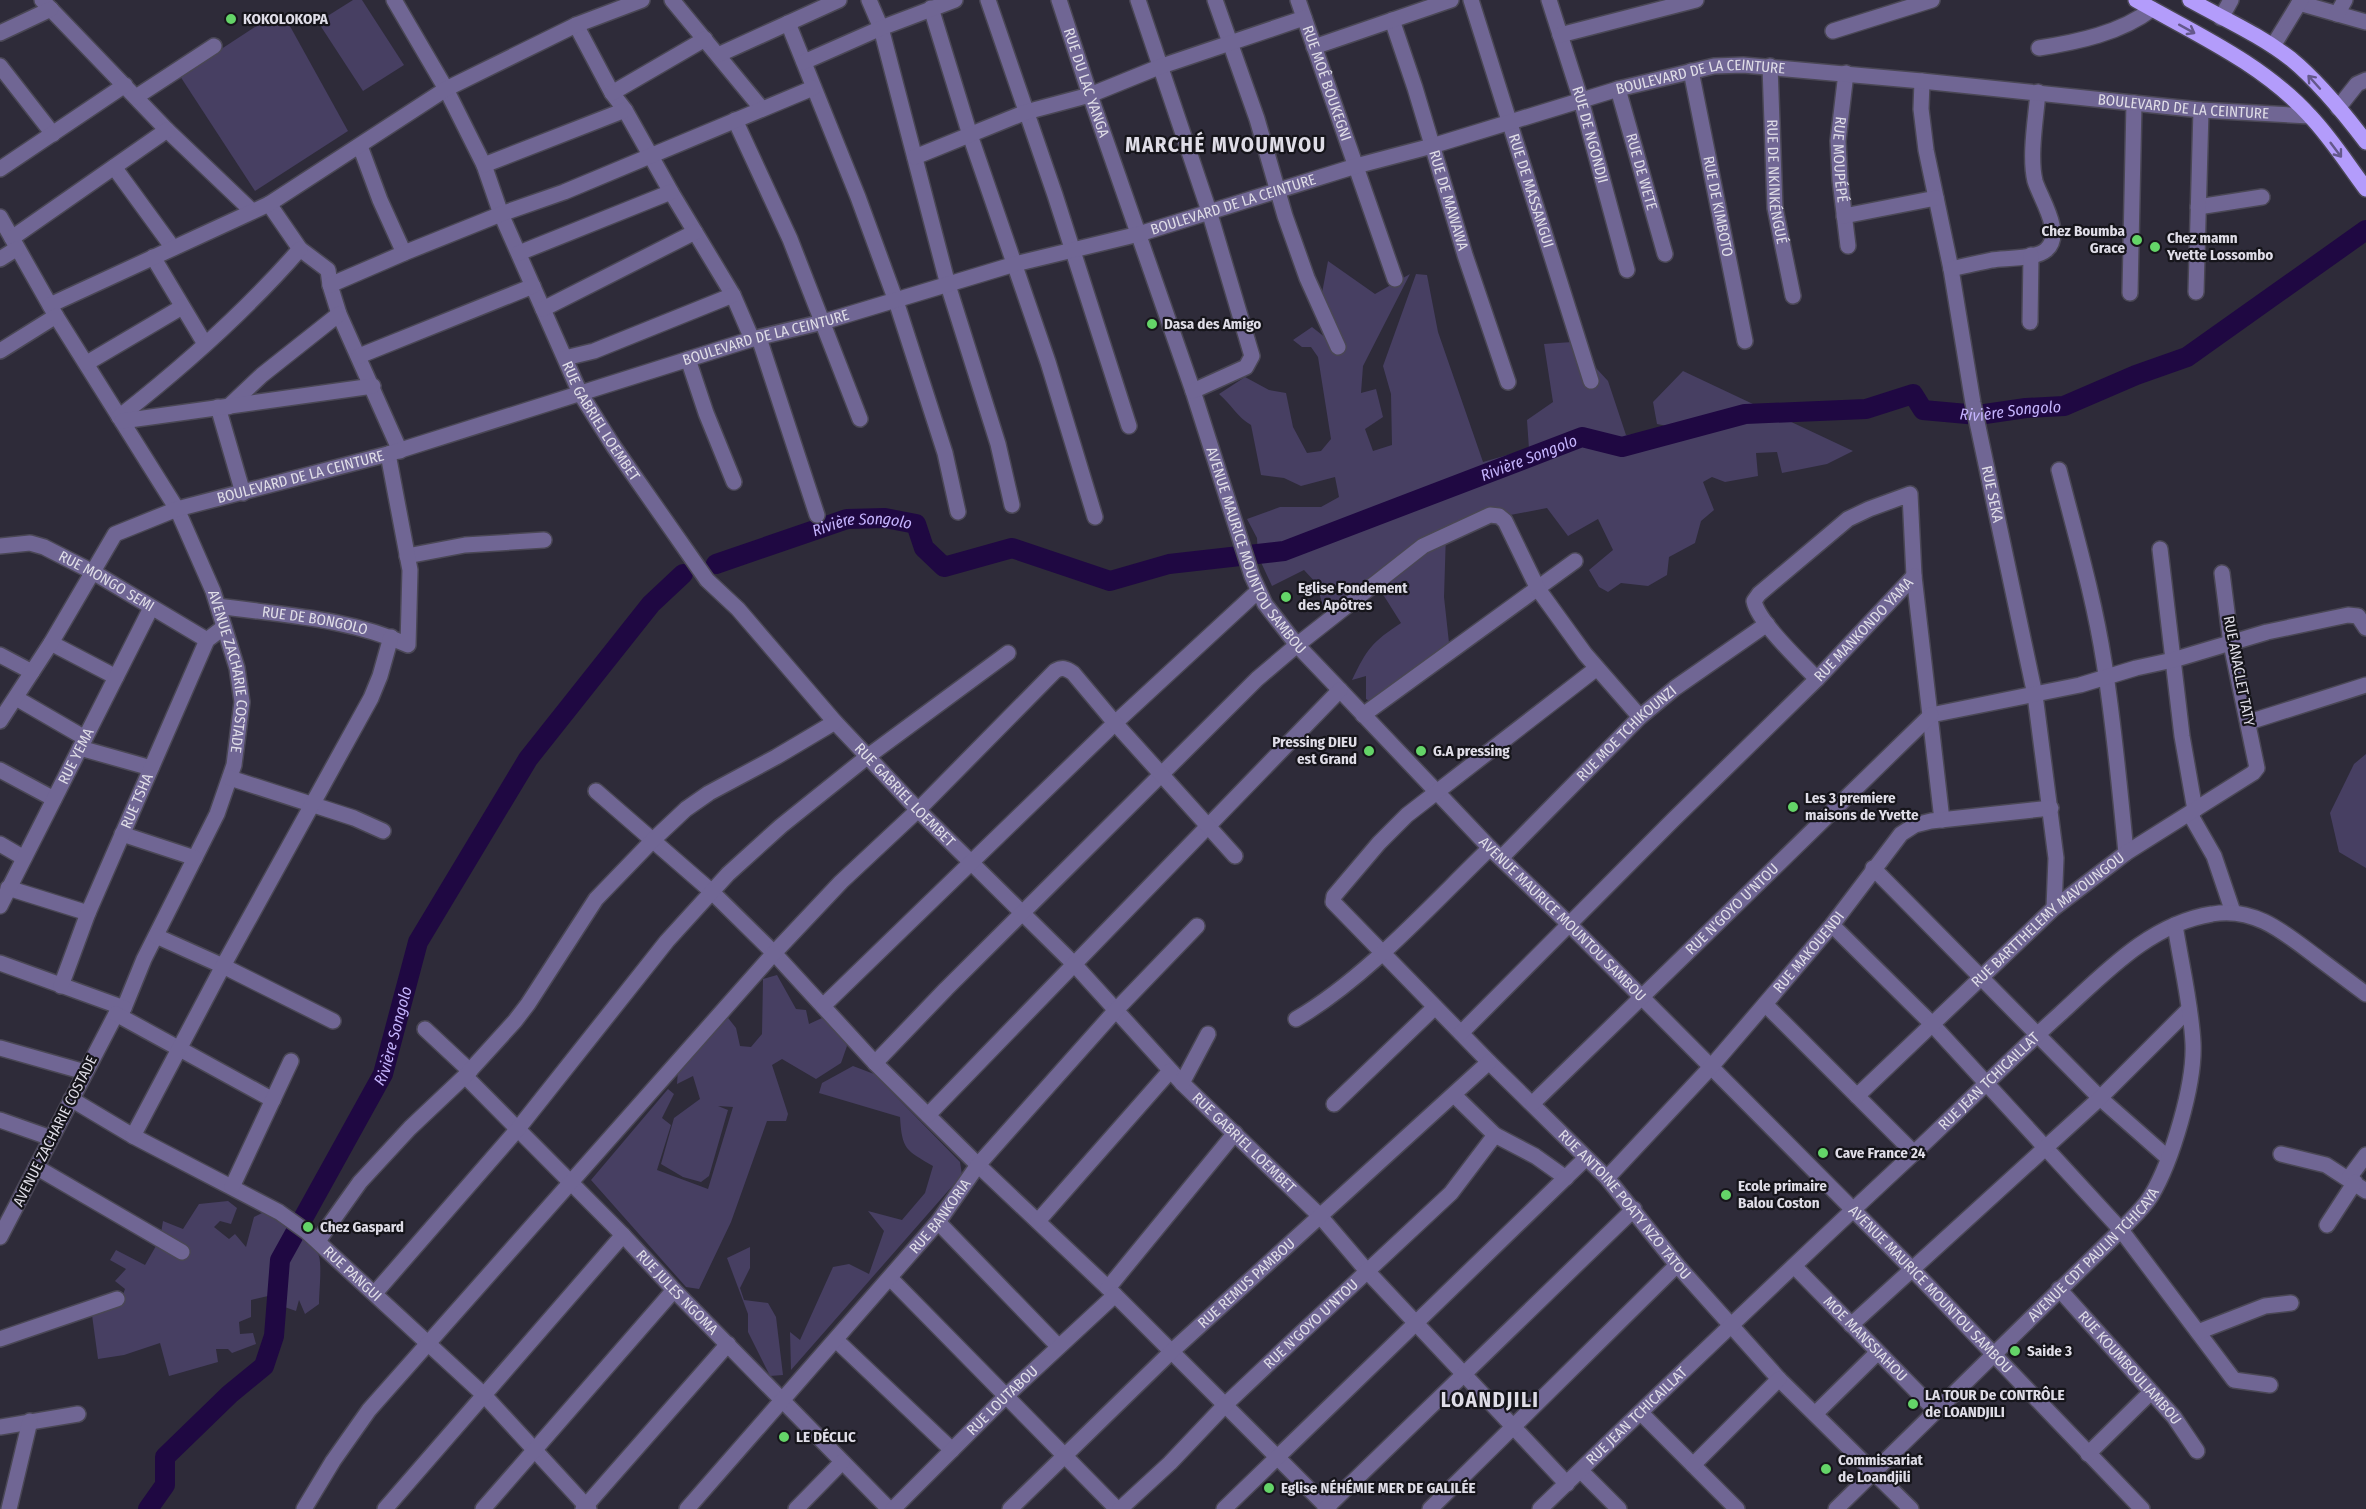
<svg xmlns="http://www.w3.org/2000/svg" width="2366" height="1509" viewBox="0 0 2366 1509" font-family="'Fira Sans Condensed',sans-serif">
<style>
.green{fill:#473f62}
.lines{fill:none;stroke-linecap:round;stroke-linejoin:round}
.river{stroke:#1f0842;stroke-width:20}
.minor-casing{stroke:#4a4755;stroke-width:18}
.major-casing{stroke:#4a4755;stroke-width:18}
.minor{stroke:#706694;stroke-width:15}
.major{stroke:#b39cfb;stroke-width:15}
.oneway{stroke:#64588b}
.poi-dot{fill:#64d468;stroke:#16151b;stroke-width:2}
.labels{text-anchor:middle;stroke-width:4.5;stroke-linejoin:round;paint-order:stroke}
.poi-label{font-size:15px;font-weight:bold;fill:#dfdde7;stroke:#16151b;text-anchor:start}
.street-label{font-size:15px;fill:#dfdde7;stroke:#16151b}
.water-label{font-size:16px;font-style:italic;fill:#c5b4fe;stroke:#16151b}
.district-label{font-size:21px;font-weight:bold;letter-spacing:1.5px;fill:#dfdde7;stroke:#16151b}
</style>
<rect width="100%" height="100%" fill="#2e2b39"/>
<!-- green -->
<g class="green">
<path d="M353,0H362L404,65L363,91L318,22Z"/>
<path d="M278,12L286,19L348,131L255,191L180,76Z"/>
<path d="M1328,261L1375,294L1410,274L1363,366L1361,393L1376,389L1383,417L1365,429L1373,451L1392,445L1391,394L1383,366L1416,274L1427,275L1438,332L1483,462L1529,449L1527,420L1553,402L1544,344L1572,342L1608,381L1626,435L1653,433L1667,426L1657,424L1653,402L1683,371L1853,451L1827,464L1782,473L1777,452L1756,453L1758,476L1725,482L1712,477L1703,482L1714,510L1701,521L1695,543L1669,557L1667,575L1648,586L1621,583L1608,592L1599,587L1589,570L1613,550L1598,519L1568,536L1547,508L1505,516L1446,533L1444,597L1450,652L1378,706L1366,699V676L1352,680C1367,649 1372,642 1401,623L1384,596L1374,588L1340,605L1323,607L1317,584L1304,570L1272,586L1258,556L1257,538L1247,519L1280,507H1321L1339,497L1335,477L1301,486L1284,478L1261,475L1251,425C1237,417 1231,404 1219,394L1245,377L1269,390L1286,393L1293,427L1307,453L1321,451L1331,439L1318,357L1311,347H1302L1293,340L1312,327L1331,342L1322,293Z"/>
<path d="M2366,754V868L2339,852L2330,813L2354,764Z"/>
<path d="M777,975L796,1009L806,1010L809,1024L835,1012L847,1046L841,1063L816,1079L782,1059L772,1065L788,1114L786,1121H767L731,1222L699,1289L686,1287L591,1180L668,1089L674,1094L662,1118L671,1125L657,1170L708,1189L733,1107L718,1106L728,1110L709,1176L701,1182L683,1177L661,1164L674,1118L700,1099L693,1076L677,1084L678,1070L725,1014L736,1028L740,1046L751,1047L762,1034L763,979Z"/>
<path d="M853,1066L874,1074L960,1162L962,1175L791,1370L790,1332L800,1340L833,1267L849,1264L869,1274L884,1231L868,1211L902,1220L925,1193L933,1166C906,1150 902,1150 900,1117L819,1093L822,1083Z"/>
<path d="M228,1201L237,1208L231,1224L220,1221L214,1227L229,1239L235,1234L246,1247L254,1217L264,1212C280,1221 312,1238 319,1256C322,1267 319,1292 319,1304L305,1314L299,1300L296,1311L276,1304L275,1314L269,1315L268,1296L251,1300V1317L239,1322L240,1334L253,1333L256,1344L232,1353L228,1349H216L218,1362L169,1376L160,1343L124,1355L98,1359L92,1315L121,1300L125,1289L115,1281L126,1269L110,1260L116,1250L145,1265L160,1239L163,1221L183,1229L199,1204Z"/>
<path d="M750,1247V1268L740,1288L744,1300L768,1303L776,1317L783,1375L770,1376L748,1332V1314L727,1258Z"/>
</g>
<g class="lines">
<!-- river -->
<g class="river">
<path id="s1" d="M716,564L847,519L885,518L916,524L924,548L944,567L1012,548L1110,581L1169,564L1284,551L1582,437L1622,447L1745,414L1866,409L1913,394L1923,410L1978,415L2026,408L2064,406L2136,375L2187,357L2366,230"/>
<path id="s2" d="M148,1509L165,1485V1457L230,1394L264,1366L274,1336L280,1260L383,1074L418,942L528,759L651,604L683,574"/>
</g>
<defs>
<g id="minor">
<path d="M42,0L167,130L252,211"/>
<path id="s3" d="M394,0L446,89L484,165L501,214L580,393L614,447L707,580L738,609L835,722L918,810L1074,964L1182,1083L1320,1216L1367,1271L1567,1484"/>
<path d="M672,0L762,109"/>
<path d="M869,0L881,28L948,285L998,444L1012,505"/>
<path d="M988,0L1055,195L1129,426"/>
<path id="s4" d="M1059,0L1090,95L1193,391L1252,576L1265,604L1297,645L1340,690L1490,848L1570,925L1911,1268L2142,1509"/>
<path d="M1138,0L1209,211L1252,356L1246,367L1193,391"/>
<path d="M1215,0L1257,119L1285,216L1307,278L1338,347"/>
<path id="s5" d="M1298,0L1395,279"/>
<path id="s6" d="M1471,0L1591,381"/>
<path id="s7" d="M1549,0L1581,100L1627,270"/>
<path d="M2299,3L2366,22"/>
<path d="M931,8L970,135L1048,362L1095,517"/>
<path d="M2337,14L2345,0"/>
<path d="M2221,18L2231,0"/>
<path id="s8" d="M1392,20L1415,88L1465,255L1508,382"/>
<path d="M788,23L858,197L896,301L945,453L958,512"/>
<path d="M576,25L612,93L625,110L671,192L733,295L752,339"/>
<path d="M1833,31L1932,0"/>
<path d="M0,33L51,9"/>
<path d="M1560,35L1696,0"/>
<path d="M2273,46L2301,0"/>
<path d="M1314,47L1451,0"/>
<path d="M2039,48C2077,42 2121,33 2152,9"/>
<path d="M718,55L839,0"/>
<path d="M804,62L881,28L955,0"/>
<path d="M0,66L53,134"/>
<path id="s9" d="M1770,66L1775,208L1793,296"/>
<path id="s10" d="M1691,71L1745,341"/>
<path id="s11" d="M1846,73L1838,141L1840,180L1848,246"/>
<path id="s12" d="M1922,81L1921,109L1926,150L1951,269L1973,403L2035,695L2056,858L2054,908"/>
<path id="s13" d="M1618,89L1665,254"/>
<path d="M612,93L705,39"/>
<path d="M136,97L214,46"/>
<path d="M2338,108L2357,84L2366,80"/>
<path d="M735,120L790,239L860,419"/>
<path d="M360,146L380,200L404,253"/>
<path d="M915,157L1026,112L1090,95L1159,67L1304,18"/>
<path d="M484,165L625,110"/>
<path d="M114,167L173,248"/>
<path d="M0,169L125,85"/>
<path d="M269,204L300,249L328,270L330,285L339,314L400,451"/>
<path d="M2198,207L2262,197"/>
<path d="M1844,216L1936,198"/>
<path id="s14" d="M0,217L56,316L177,509L213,591L237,668L242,702L234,765L217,814L144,959L124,1008L116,1014L0,1237"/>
<path d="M12,238L167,130"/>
<path d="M519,253L671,192"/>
<path d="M153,257L205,344"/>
<path d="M0,259L16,249"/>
<path d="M1951,269C1964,266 1978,263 1992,260C2005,258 2036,259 2046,250C2065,234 2040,198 2035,181C2029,156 2036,118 2038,92"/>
<path d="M330,285L404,253L501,214L564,192L813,88"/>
<path d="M2196,292L2201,110"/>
<path d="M2130,293L2134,103"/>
<path d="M50,305L269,204L446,89L576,25L642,0"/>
<path d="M543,309L695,232"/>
<path d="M2030,322L2031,255"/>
<path d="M759,338L817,515"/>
<path d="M0,351L56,316"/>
<path d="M359,356L533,286"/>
<path d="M565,358L594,351L733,295"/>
<path d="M688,359L706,413L734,482"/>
<path d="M87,363L182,307"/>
<path d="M218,407L243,493"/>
<path d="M228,407L262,375L339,314"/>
<path d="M119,417C184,366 246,311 300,249"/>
<path d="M122,421L373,386"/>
<path d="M2059,470C2075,533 2094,597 2104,662C2114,725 2120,789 2126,853"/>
<path id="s15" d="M0,546L30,543L44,547L93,572L207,640"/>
<path d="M2160,549L2182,736L2195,810"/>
<path d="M407,556L465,545L544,540"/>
<path id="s16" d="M218,606C281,615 349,618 408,645L410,570L388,454"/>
<path d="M51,643L116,677"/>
<path d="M0,655L32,672"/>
<path id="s17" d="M1597,668L1407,815L1379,843L1334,896L1333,902L1489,1062L1607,1178L1677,1265L1779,1379L1911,1509"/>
<path d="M1817,679C1801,662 1758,622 1754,601L1759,594L1848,519L1869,509L1910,494L1914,576L1942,820"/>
<path d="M16,698L85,738"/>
<path d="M1363,715L1575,561"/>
<path d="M1931,715L2080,685L2136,668L2173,660L2267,632L2348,615L2358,616L2366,628"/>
<path id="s18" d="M0,721L51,643L115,534L177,509L388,454L752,339L823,322L1015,264L1139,234L1356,166L1432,146L1618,89L1714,66L1743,65L1922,81L2201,110L2310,116"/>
<path d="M2249,722L2366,685"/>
<path d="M80,748L151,768"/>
<path d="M0,770L54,799"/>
<path d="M230,778L354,818L383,831"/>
<path d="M596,791L711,891L774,953L875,1063L978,1165L1108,1288L1329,1509"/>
<path d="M2190,814L2214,856L2233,912"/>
<path d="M122,834L195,858"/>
<path d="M0,844L24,858"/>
<path id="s19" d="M1501,858L1640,717L1675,688L1767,624"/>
<path d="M1873,868L2100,1098L2168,1158"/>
<path d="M8,888L88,913"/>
<path id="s20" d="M0,906L151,608"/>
<path d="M1832,925L1931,1023L2121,1230L2234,1380L2270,1385"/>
<path d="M156,936L223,966L333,1021"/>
<path d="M0,963L124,1008"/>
<path id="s21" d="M61,986L88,913L207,640L224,627"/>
<path d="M1765,1004L1914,1153"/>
<path d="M823,1006L1115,723L1258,591"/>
<path d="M116,1014L273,1100"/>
<path d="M1296,1019C1365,979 1432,904 1490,848"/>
<path d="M425,1029L470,1071"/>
<path id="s22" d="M1461,1033L1673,820L1817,679L1914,576"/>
<path d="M0,1048L85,1072"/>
<path d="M875,1063L946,989L1257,679L1297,645L1423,546L1490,515L1499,516L1505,521L1538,589L1585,654L1640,717"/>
<path id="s23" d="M465,1076L623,1235L674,1290L889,1509"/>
<path d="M1182,1083L1208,1034"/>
<path d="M1454,1095L1495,1135L1535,1156L1566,1178"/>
<path id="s24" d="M1857,1096L2054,908L2126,853L2253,773L2257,768L2231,644L2222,573"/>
<path id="s25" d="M71,1099L133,1136L279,1212L307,1232L484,1395L589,1509"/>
<path id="s26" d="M1533,1103L1931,715"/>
<path d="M1334,1104L1435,1007"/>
<path d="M928,1115L1340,690"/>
<path d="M0,1120L51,1138"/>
<path d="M133,1136L223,966L371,698L380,676L391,637"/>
<path d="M2281,1154L2326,1165L2366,1191"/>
<path d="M36,1167L182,1252"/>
<path id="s27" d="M1607,1178L1710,1068L1765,1004L1832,925L1901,834L1915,825L1931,821L2051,808"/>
<path d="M2349,1178L2366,1155"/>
<path d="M232,1187L291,1061"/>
<path d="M1038,1221L1170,1071"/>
<path d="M938,1222L1058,1346"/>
<path d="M2327,1225L2355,1182"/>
<path d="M318,1241L360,1182L410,1128L465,1076L515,1021L528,1004L596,899L653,840L686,809L709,793L776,757L835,722"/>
<path id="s28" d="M1794,1266L1936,1411"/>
<path d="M890,1278L1117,1509"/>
<path d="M1108,1288L1235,1133"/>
<path id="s29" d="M2059,1289L2174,1417L2197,1451"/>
<path d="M375,1293L517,1130L667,941L728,874L781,826L867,757L1008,653"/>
<path d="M1851,1325L2100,1098L2189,1009"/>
<path d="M2198,1332L2265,1306L2291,1303"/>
<path d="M0,1339L117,1299"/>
<path d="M836,1340L952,1450"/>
<path d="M1641,1413L1737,1509"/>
<path d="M1815,1414L1877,1353"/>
<path d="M0,1427L78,1414"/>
<path d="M2088,1454L2151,1392"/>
<path d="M1693,1465L1779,1379"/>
<path d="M1581,1471L1619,1509"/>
<path d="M9,1509L30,1421"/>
<path d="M304,1509L333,1461L369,1410L774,953L841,882L918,810L1055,671C1062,667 1066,668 1073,673L1115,723L1235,856"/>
<path d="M385,1509L623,1235"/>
<path d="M483,1509L674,1290"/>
<path d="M583,1509L728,1344"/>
<path id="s30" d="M687,1509L938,1222L978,1165L1116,1010L1197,926"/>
<path d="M796,1509L842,1462"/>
<path id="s31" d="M893,1509L1005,1397L1115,1295"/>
<path id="s32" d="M1010,1509L1171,1352L1489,1062"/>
<path id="s33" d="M1120,1509L1170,1463L1226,1404L1299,1335L1451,1193L1495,1135"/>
<path d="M1224,1509L1586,1158"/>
<path d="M1325,1509L1634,1209"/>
<path d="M1430,1509L1677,1265"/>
<path id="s34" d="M1540,1509C1664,1389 1788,1270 1914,1153C1963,1107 2010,1059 2060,1014C2104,974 2149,924 2212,914C2255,906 2286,934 2318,958C2334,970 2350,982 2366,994"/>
<path id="s35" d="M1836,1509L2121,1230C2131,1219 2143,1209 2151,1196C2172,1161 2195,1084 2193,1043C2191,1004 2181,964 2175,925"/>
</g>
<g id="major">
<path d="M2136,0C2196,34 2263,64 2310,116C2331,138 2348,165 2366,189"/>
<path d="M2190,0C2224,19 2260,35 2291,59C2319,82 2344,113 2366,142"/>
</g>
</defs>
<!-- minor casing -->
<use href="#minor" class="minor-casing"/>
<!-- major casing -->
<use href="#major" class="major-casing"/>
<!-- minor -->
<use href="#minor" class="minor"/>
<!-- major -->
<use href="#major" class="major"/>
</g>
<!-- one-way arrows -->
<defs><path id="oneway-shaft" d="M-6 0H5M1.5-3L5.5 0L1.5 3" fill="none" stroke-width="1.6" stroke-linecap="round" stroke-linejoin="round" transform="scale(1.5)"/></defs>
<g class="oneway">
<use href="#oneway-shaft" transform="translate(2187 29) rotate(29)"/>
<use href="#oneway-shaft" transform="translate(2314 82) rotate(-132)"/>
<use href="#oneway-shaft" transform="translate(2336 150) rotate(53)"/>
</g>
<!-- markers -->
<g class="poi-dot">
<circle cx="231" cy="19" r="6"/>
<circle cx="2137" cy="240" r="6"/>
<circle cx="2155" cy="247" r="6"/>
<circle cx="1152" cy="324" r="6"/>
<circle cx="1286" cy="597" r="6"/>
<circle cx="1369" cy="751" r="6"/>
<circle cx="1421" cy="751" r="6"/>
<circle cx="1793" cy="807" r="6"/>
<circle cx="1823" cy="1153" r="6"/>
<circle cx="1726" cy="1195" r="6"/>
<circle cx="308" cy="1227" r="6"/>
<circle cx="2015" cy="1351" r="6"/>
<circle cx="1913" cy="1404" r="6"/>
<circle cx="784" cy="1437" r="6"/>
<circle cx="1826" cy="1469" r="6"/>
<circle cx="1269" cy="1488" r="6"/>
</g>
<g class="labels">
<!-- poi labels -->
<g class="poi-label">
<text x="243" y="24">KOKOLOKOPA</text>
<text x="2125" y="236" text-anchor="end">Chez Boumba<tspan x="2125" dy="17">Grace</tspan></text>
<text x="2167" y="243">Chez mamn<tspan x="2167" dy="17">Yvette Lossombo</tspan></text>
<text x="1164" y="329">Dasa des Amigo</text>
<text x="1298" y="593">Eglise Fondement<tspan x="1298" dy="17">des Apôtres</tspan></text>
<text x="1357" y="747" text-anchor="end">Pressing DIEU<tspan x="1357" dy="17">est Grand</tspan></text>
<text x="1433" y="756">G.A pressing</text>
<text x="1805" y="803">Les 3 premiere<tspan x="1805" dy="17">maisons de Yvette</tspan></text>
<text x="1835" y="1158">Cave France 24</text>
<text x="1738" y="1191">Ecole primaire<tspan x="1738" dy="17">Balou Coston</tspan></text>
<text x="320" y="1232">Chez Gaspard</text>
<text x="2027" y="1356">Saide 3</text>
<text x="1925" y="1400">LA TOUR De CONTRÔLE<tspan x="1925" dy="17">de LOANDJILI</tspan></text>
<text x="796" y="1442">LE DÉCLIC</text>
<text x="1838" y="1465">Commissariat<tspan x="1838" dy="17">de Loandjili</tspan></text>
<text x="1281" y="1493">Eglise NÉHÉMIE MER DE GALILÉE</text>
</g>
<!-- street labels -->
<g class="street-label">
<text dy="5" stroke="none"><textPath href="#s18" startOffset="1872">BOULEVARD DE LA CEINTURE</textPath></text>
<text dy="5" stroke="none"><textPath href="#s4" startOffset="87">RUE DU LAC YANGA</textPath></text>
<text dy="5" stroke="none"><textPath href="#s5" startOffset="88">RUE MOÊ BOUKEGNI</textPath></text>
<text dy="5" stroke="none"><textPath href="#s18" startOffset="2358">BOULEVARD DE LA CEINTURE</textPath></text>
<text dy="5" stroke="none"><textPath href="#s7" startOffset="141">RUE DE NGONDJI</textPath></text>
<text dy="5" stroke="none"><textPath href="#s11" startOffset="87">RUE MOUPÉPÉ</textPath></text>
<text dy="5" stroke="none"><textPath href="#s13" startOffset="86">RUE DE WETE</textPath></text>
<text dy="5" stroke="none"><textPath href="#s9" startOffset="116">RUE DE NKINKÉNGUÉ</textPath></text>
<text dy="5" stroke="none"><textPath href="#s6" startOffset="200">RUE DE MASSANGUI</textPath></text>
<text dy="5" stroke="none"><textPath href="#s8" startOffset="189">RUE DE MAWAWA</textPath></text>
<text dy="5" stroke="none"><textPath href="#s18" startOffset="1386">BOULEVARD DE LA CEINTURE</textPath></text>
<text dy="5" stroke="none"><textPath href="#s10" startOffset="138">RUE DE KIMBOTO</textPath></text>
<text dy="5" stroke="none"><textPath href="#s18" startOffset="900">BOULEVARD DE LA CEINTURE</textPath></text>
<text dy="5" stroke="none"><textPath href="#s3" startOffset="470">RUE GABRIEL LOEMBET</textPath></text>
<text dy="5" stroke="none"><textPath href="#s18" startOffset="414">BOULEVARD DE LA CEINTURE</textPath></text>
<text dy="5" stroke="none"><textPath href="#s12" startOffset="420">RUE SEKA</textPath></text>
<text dy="5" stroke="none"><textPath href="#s4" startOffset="586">AVENUE MAURICE MOUNTOU SAMBOU</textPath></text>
<text dy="5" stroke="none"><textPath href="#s15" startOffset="116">RUE MONGO SEMI</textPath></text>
<text dy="5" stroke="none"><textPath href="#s16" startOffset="98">RUE DE BONGOLO</textPath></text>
<text dy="5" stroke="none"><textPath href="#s22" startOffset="570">RUE MANKONDO YAMA</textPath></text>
<text transform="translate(2239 671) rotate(79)" y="5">RUE ANACLET TATY</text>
<text dy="5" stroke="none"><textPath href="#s14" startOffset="514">AVENUE ZACHARIE COSTADE</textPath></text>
<text dy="5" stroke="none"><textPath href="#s19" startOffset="177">RUE MOE TCHIKOUNZI</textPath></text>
<text dy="5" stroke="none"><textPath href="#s20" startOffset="168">RUE YEMA</textPath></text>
<text dy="5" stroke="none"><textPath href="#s3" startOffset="954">RUE GABRIEL LOEMBET</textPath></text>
<text dy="5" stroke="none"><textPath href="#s21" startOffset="200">RUE TSHA</textPath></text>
<text dy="5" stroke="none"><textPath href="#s26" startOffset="278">RUE N'GOYO U'NTOU</textPath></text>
<text dy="5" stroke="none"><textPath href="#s4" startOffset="1072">AVENUE MAURICE MOUNTOU SAMBOU</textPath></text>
<text dy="5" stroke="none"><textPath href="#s24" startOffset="260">RUE BARTTHELEMY MAVOUNGOU</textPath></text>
<text dy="5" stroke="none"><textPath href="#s27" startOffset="303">RUE MAKOUENDI</textPath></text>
<text dy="5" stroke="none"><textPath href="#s34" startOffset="620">RUE JEAN TCHICAILLAT</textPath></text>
<text transform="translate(55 1131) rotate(-63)" y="5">AVENUE ZACHARIE COSTADE</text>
<text dy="5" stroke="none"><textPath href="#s3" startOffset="1440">RUE GABRIEL LOEMBET</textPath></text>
<text dy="5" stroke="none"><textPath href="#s17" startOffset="776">RUE ANTOINE POATY NZO TATOU</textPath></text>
<text dy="5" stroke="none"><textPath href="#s30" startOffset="387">RUE BANKORIA</textPath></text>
<text dy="5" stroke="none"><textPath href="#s35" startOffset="362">AVENUE CDT PAULIN TCHICAYA</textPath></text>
<text dy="5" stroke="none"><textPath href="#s25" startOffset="333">RUE PANGUI</textPath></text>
<text dy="5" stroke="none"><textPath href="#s32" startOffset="327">RUE REMUS PAMBOU</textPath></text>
<text dy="5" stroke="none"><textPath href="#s4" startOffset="1594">AVENUE MAURICE MOUNTOU SAMBOU</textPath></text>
<text dy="5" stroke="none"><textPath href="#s23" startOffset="303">RUE JULES NGOMA</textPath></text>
<text dy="5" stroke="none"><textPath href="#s33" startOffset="266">RUE N'GOYO U'NTOU</textPath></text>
<text dy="5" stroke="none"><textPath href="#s28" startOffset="102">MOE MANSSIAHOU</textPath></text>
<text dy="5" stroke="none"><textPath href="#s29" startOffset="106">RUE KOUMBOULIAMBOU</textPath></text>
<text dy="5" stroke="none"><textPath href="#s31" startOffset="154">RUE LOUTABOU</textPath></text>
<text dy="5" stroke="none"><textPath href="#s34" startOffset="134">RUE JEAN TCHICAILLAT</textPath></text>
</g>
<!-- water labels -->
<g class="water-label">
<text dy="6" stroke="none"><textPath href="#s1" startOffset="1377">Rivière Songolo</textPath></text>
<text dy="6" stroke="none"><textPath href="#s1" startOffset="874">Rivière Songolo</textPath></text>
<text dy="6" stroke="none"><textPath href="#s1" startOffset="153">Rivière Songolo</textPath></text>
<text dy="6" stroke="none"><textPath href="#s2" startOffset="552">Rivière Songolo</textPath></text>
</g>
<!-- district labels -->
<g class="district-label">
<text x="1226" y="152">MARCHÉ MVOUMVOU</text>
<text x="1490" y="1407">LOANDJILI</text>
</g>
</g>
</svg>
